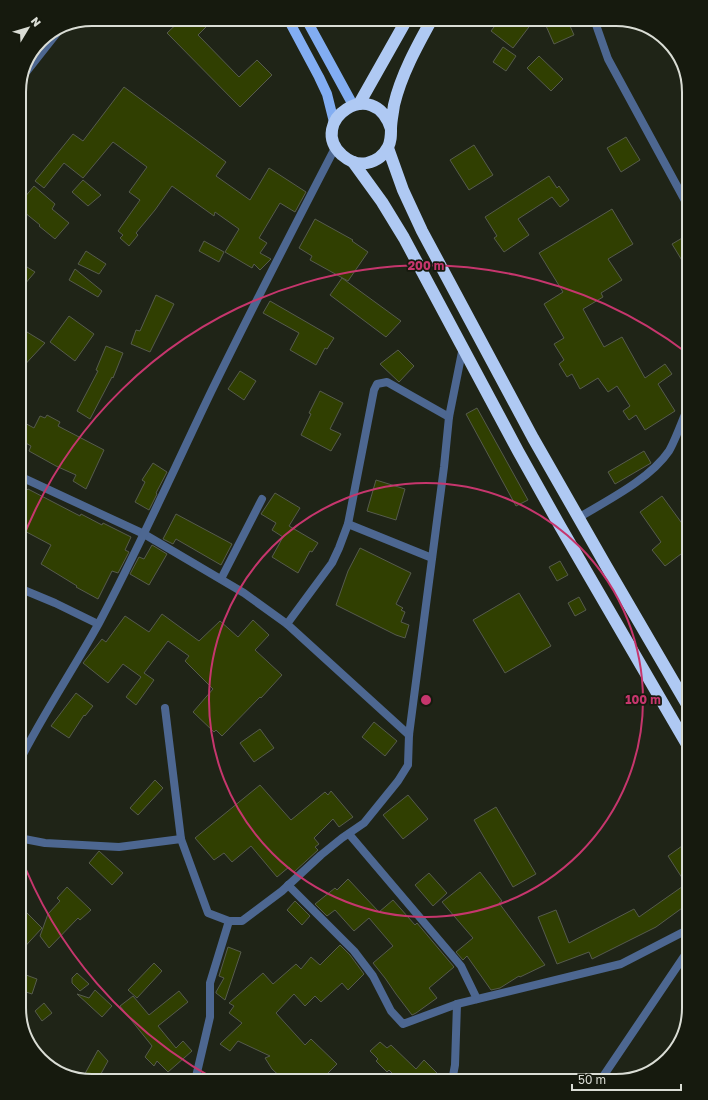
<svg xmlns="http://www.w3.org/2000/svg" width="708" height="1100" viewBox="0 0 708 1100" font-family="'Golos Text',sans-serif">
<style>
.building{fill:#303f01;stroke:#565b4d}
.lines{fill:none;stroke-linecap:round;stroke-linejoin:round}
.street{stroke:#4d6791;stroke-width:8}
.primary{stroke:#82adf2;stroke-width:10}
.highway{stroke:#afc9f3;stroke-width:12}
.ring{fill:none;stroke:#c6366d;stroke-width:2}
.rim{fill:none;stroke:#daddd5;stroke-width:2}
.centre{fill:#c6366d;stroke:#161a0e;stroke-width:2}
.ring-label{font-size:12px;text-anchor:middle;font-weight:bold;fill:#c6366d;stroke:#161a0e;stroke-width:3.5;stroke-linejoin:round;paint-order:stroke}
</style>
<rect width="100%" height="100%" fill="#1f2417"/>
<!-- building -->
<g class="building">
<path d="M182,19H214L198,35L239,77L257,60L272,75L240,107L167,33Z"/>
<path d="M500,19H535L513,48L491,31Z"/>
<path d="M543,19H567L574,35L554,44Z"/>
<path d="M503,47L516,56L506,71L493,62Z"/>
<path d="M539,56L563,79L551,91L527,68Z"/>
<path d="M124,87L226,162L216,176L250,200L269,168L306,192L295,212L280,203L259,238L267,243L260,253L271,259L260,270L254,264L252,268L225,252L239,229L215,212L214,216L172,186L155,210L136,233L138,235L129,246L120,238L123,235L118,231L140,200L129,192L147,167L113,142L83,178L64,163L44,188L35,181L73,134L83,141Z"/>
<path d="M626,137L640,160L621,172L607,148Z"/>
<path d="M474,145L493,175L469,190L450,160Z"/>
<path d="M549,176L557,188L559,186L569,200L560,207L552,197L518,219L529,235L504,252L494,238L497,236L485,217Z"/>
<path d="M83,180L101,195L88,206L72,192Z"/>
<path d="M34,186L55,204L52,209L69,223L55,239L39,226L40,225L19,208V204Z"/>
<path d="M612,209L633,244L608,259L622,280L601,293L603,297L583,309L604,347L622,337L645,378L665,364L672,374L658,384L675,411L645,430L636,415L629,420L623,411L630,406L617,386L608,392L598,378L580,389L572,374L567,377L559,364L564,360L554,344L564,338L544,304L563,292L539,253Z"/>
<path d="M315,219L353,240L352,241L368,252L348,281L310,260L312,256L299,248Z"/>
<path d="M689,234V272L672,244Z"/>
<path d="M204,241L224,252L219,262L199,251Z"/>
<path d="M86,251L106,264L99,274L78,264Z"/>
<path d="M19,262L35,272L19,291Z"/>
<path d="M75,269L102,291L98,297L69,280Z"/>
<path d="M342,278L401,321L386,337L330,295Z"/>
<path d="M156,295L174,304L150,352L131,344L136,330L140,331Z"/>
<path d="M270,301L334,338L327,349L325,348L316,365L290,350L299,333L263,313Z"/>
<path d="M69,316L94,334L75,361L50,342Z"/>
<path d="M27,332L45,343L19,371V347Z"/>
<path d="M106,346L123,353L113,378L112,377L90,419L77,411L98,371L96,370Z"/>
<path d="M398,350L414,366L399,382L380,364Z"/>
<path d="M240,371L256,381L244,400L228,389Z"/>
<path d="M320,391L343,403L330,429L341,434L331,451L301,435L311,414L309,413Z"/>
<path d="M477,408L528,500L516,506L466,414Z"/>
<path d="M47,415L60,422L58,426L104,450L86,489L73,481L76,475L56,466L29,451L31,446L19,439V420L34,428L40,416L45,418Z"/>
<path d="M644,451L651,463L615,484L608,472Z"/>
<path d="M153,463L167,472L156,493L157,494L149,510L135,502L145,482L142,480Z"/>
<path d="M376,480L405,489L396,520L367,511Z"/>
<path d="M19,486L27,490L28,489L80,516L81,514L102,525L103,523L131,537L125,550L129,552L118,573L112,571L98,599L76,587L77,586L41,564L51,545L19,528Z"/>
<path d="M275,493L300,508L289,526L318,543L312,552L310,551L298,573L272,557L283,537L272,530L276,523L261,514Z"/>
<path d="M662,496L689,533V548L665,566L652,550L661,542L640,512Z"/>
<path d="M176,514L232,544L221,565L176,539L173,544L163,539Z"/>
<path d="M152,545L167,554L149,585L130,574L139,557L144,559Z"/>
<path d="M360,548L411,573L396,604L403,608L401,610L405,612L401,622L409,625L405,638L396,635L336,605L348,571Z"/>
<path d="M560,561L568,575L557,581L549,567Z"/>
<path d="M519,593L551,646L505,673L473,620Z"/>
<path d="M579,597L586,610L575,616L568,603Z"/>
<path d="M162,614L199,641L220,621L238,637L253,620L269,635L255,650L282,675L261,698L260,697L222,736L216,730L214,732L193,712L213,689L185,661L189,656L168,641L144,673L154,680L136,705L126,697L141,677L123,664L108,683L83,663L102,639L106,642L125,616L149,632Z"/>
<path d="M76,693L93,706L85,716L84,715L69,738L51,726Z"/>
<path d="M374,722L397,741L385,756L362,737Z"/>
<path d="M260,729L274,748L254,762L240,743Z"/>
<path d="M155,780L163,788L138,815L130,808Z"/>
<path d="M260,785L291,820L325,792L328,795L331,791L353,817L339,827L333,819L314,838L319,844L315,847L318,850L294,872L289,867L277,877L251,846L232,862L224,853L214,860L195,838Z"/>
<path d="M408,795L428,819L403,839L383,815Z"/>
<path d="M496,807L536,874L513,887L474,820Z"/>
<path d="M682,846L689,856V903L656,927L592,959L589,952L557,964L538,917L556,910L569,943L634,909L639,917L686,884L668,856Z"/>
<path d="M99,851L123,873L112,885L89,863Z"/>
<path d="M480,872L502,901L499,903L545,965L520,977L519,976L500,988L491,990L467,956L463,960L456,952L473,938L442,902Z"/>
<path d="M429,873L447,893L433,906L415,885Z"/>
<path d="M348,879L379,912L393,900L415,925L417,923L454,967L429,988L437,998L416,1013L412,1015L396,994L385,978L373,963L393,946L369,918L354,931L335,910L327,916L315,904L335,888L337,890Z"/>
<path d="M67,887L91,910L80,920L78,918L49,948L40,936L48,914L60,901L57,898Z"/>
<path d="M295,901L310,916L302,925L287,910Z"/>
<path d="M19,905L42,928L19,953Z"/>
<path d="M340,945L350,955L364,974L348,990L342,983L321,1002L315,996L305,1006L294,994L276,1013L305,1045L311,1039L337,1064L320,1081H285L272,1069L265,1058L270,1056L238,1041L230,1051L220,1044L242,1023L229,1013L234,1006L229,1003L263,973L273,984L296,964L301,969L311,957L320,965Z"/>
<path d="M228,947L241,952L225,1000L216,993V992L224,978L219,976Z"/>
<path d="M154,963L162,971L137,998L128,990Z"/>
<path d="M77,973L89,984L80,991L72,983V978Z"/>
<path d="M26,975L37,979L32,994L20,990Z"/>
<path d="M95,990L112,1006L102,1017L77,994L89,998Z"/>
<path d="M179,991L188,1002L158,1026L176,1048L183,1041L192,1051L168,1072L157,1061L154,1066L145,1057L152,1046L120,1006L133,996L149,1015Z"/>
<path d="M44,1003L52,1013L42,1021L35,1011Z"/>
<path d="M380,1042L387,1048L391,1045L416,1069L424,1060L438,1074L431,1081H404L405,1079L401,1075L398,1079L389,1070L387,1072L376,1061L378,1059L370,1051Z"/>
<path d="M98,1050L108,1061L97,1081H87L82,1079Z"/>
</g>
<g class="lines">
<!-- street -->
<g class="street">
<path d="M594,19L608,59L689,208"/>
<path d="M27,71L64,24"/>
<path d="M19,476L144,534L244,593L287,624L409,735"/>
<path d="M578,518C608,500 650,479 669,451C676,439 683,418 689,405"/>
<path d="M348,524L432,558"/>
<path d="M221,579L262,499"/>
<path d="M19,588L55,603L98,624"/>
<path d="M287,624L332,563L339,548L348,524L374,390L377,384L387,382L449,417"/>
<path d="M165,708L181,839L208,913L229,921H242L282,891L321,855L342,838L364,823L398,781L408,765L409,735L444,467L449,417L463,347"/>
<path d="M19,762C43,714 73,670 99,623C139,548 174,469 211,392C251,310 293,229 335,148"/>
<path d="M349,834L461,966L477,999"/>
<path d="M19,838L45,843L119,847L181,839"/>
<path d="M288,885L354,951L373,976L391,1011L403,1024L457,1004L621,964L689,929"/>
<path d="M195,1081L210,1017V983L229,921"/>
<path d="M452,1081L455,1065L457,1004"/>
<path d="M600,1081L689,949"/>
</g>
<!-- primary -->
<g class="primary">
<path d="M288,19L319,77L327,94L334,122"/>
<path d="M306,19L353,105"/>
</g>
<!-- highway -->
<g class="highway">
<path d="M359,104L407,19"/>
<path d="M391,129C374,74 306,122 342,155C349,161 358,165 367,163C376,161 384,155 388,147C391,141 391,136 391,129C391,121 393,113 394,105C401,75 417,46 432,19"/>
<path d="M388,148L403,190L422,231L533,438L605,564L689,708"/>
<path d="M353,162L382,202L404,238L518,451L560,526L689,748"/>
</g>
</g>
<!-- distance rings -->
<g class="ring">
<circle cx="426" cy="700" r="217"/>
<path d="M216 1080A434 434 0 0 1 19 852M19 548A434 434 0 0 1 687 353"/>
</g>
<!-- crop -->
<path d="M0 0H708V1100H0ZM92 26H616A66 66 0 0 1 682 92V1008A66 66 0 0 1 616 1074H92A66 66 0 0 1 26 1008V92A66 66 0 0 1 92 26Z" fill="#161a0e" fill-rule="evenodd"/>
<path class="rim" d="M92 26H616A66 66 0 0 1 682 92V1008A66 66 0 0 1 616 1074H92A66 66 0 0 1 26 1008V92A66 66 0 0 1 92 26Z"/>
<circle cx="426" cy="700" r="6" class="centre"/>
<g class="ring-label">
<text x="426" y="270">200 m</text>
<text x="643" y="704">100 m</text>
</g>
<!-- north arrow -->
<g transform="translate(28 28) rotate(52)" stroke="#161a0e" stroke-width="3" paint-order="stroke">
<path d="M0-3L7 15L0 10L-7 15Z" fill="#daddd5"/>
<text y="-6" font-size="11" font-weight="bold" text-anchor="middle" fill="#daddd5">N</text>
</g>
<!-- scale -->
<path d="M572 1084v6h109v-6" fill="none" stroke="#daddd5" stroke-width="2"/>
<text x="578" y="1084" font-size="12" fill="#daddd5" stroke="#161a0e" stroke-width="3" paint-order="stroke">50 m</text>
</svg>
